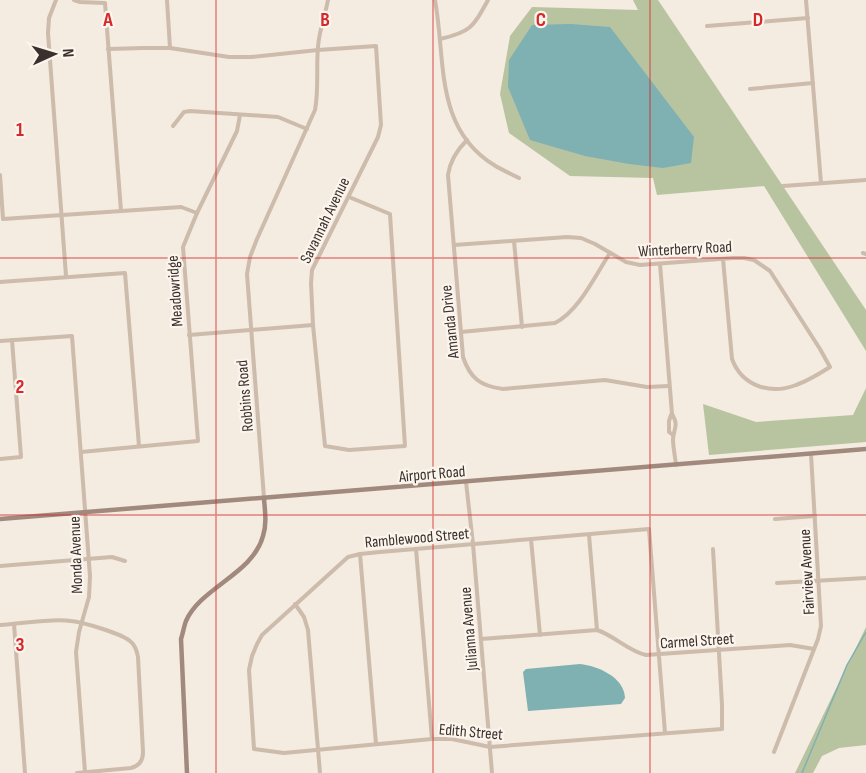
<svg xmlns="http://www.w3.org/2000/svg" width="866" height="773" viewBox="0 0 866 773" font-family="'Sofia Sans Condensed',sans-serif">
<style>
.green{fill:#b8c4a0}
.water{fill:#7fb0b2}
.lines{fill:none;stroke-linecap:round;stroke-linejoin:round}
.stream{stroke:#7fb0b2;stroke-width:1.5}
.street{stroke:#cdbbac;stroke-width:4}
.secondary{stroke:#a18a7d;stroke-width:4.5}
.grid{fill:none;stroke:#d62828;stroke-width:1.5;stroke-opacity:0.55}
.labels{text-anchor:middle;stroke-width:4.5;stroke-linejoin:round;paint-order:stroke}
.street-label{font-size:16px;fill:#3b302b;stroke:#fbf5ee}
.grid-label{font-size:20px;text-anchor:middle;font-weight:bold;fill:#d62828;stroke:#fbf5ee;stroke-width:4.5;stroke-linejoin:round;paint-order:stroke}
</style>
<rect width="100%" height="100%" fill="#f4ebe1"/>
<!-- green -->
<g class="green">
<path d="M633,0H658L866,310V351L764,186L657,195L653,178L570,176L509,133L500,94L510,36L532,7L638,10Z"/>
<path d="M866,388V442L709,455L703,404L756,422L853,415Z"/>
<path d="M866,627V745L839,748L822,756L813,773H795Z"/>
</g>
<!-- water -->
<g class="water">
<path d="M571,24L610,27L694,137L691,163L663,168L629,164L585,156L530,140L508,87L509,60L532,25Z"/>
<path d="M580,664C598,666 624,677 625,698L621,704L528,711L523,672L526,669Z"/>
</g>
<g class="lines">
<!-- stream -->
<path class="stream" d="M802,773L847,665L866,632"/>
<!-- street -->
<g class="street">
<path d="M56,0L49,18L48,33L66,276"/>
<path d="M74,0L80,2L105,3L121,211"/>
<path d="M167,0L170,48"/>
<path d="M435,0C446,60 434,128 494,165C502,170 511,174 519,178"/>
<path d="M806,0L821,183"/>
<path d="M707,26L808,18"/>
<path d="M440,39C471,32 473,27 488,0"/>
<path d="M108,49L143,48H170L229,57H251L318,50L376,46L381,125L378,137L312,270L311,283L313,325L325,446L349,450L405,446L390,214L349,197"/>
<path d="M750,89L813,83"/>
<path d="M173,126L184,112L190,111L278,117L307,129"/>
<path d="M467,140C457,150 450,160 448,175L463,357C470,378 480,386 503,389L605,380L647,387L669,386"/>
<path d="M0,175L3,219L181,207L197,213"/>
<path d="M783,186L866,180"/>
<path d="M514,241L522,327"/>
<path d="M454,245L567,237L581,238L595,244L626,262L640,265L733,258H744L754,260L770,271L820,349L830,367C819,374 808,381 796,385C770,395 742,386 732,359L723,259"/>
<path d="M863,253L866,254"/>
<path d="M660,264L672,414C679,426 674,427 673,439C673,447 675,456 676,465"/>
<path d="M0,282L125,273L139,446"/>
<path d="M461,332L555,323C579,311 595,276 610,253"/>
<path d="M189,335L313,325"/>
<path d="M0,341L72,336L90,576L89,597L79,632L76,652L85,772"/>
<path d="M671,415L669,421V432L673,435"/>
<path d="M81,452L198,441L183,247L197,213L237,131L240,115"/>
<path d="M0,459L21,457L12,340"/>
<path d="M466,482L473,544L492,773"/>
<path d="M264,498L247,274L250,257L257,239L315,110C319,89 316,68 318,47C319,31 325,16 328,0"/>
<path d="M775,519L815,516"/>
<path d="M589,535L597,630"/>
<path d="M531,539L540,635"/>
<path d="M416,549L432,739"/>
<path d="M360,554L376,744"/>
<path d="M0,566L112,557L125,561"/>
<path d="M777,583L866,578"/>
<path d="M295,604L304,617L308,630L320,773"/>
<path d="M14,624L25,773"/>
<path d="M0,625C21,624 51,618 71,621C83,622 122,634 130,641C135,645 137,651 138,657L143,752C143,761 139,766 131,768L77,773"/>
<path d="M481,639L597,630C615,636 628,651 646,655L790,645L814,649"/>
<path d="M665,733L649,529L380,552L360,554L348,557L262,635L257,644L252,656L249,670L254,749L284,753L432,739H452L490,747L722,729V705L713,549"/>
<path d="M774,752L818,639L821,626L811,454"/>
</g>
<!-- secondary -->
<g class="secondary">
<path d="M0,519L866,449"/>
<path d="M187,773L181,639C183,633 184,626 186,621C201,587 253,574 263,536C267,524 265,511 264,499"/>
</g>
</g>
<!-- grid -->
<path class="grid" d="M216,0V773M433,0V773M650,0V773M0,258H866M0,515H866"/>
<g class="labels">
<!-- street labels -->
<g class="street-label">
<text transform="translate(324 220) rotate(-64)" y="6">Savannah Avenue</text>
<text transform="translate(685 248) rotate(-3)" y="6">Winterberry Road</text>
<text transform="translate(174 291) rotate(-94)" y="6">Meadowridge</text>
<text transform="translate(449 322) rotate(-96)" y="6">Amanda Drive</text>
<text transform="translate(244 396) rotate(-95)" y="6">Robbins Road</text>
<text transform="translate(432 473) rotate(-5)" y="6">Airport Road</text>
<text transform="translate(417 537) rotate(-5)" y="6">Ramblewood Street</text>
<text transform="translate(75 555) rotate(-92)" y="6">Monda Avenue</text>
<text transform="translate(806 572) rotate(-93)" y="6">Fairview Avenue</text>
<text transform="translate(468 629) rotate(-95)" y="6">Julianna Avenue</text>
<text transform="translate(697 640) rotate(-4)" y="6">Carmel Street</text>
<text transform="translate(471 731) rotate(5)" y="6">Edith Street</text>
</g>
</g>
<g class="grid-label">
<text x="108" y="26">A</text>
<text x="325" y="26">B</text>
<text x="541" y="26">C</text>
<text x="758" y="26">D</text>
<text x="20" y="136">1</text>
<text x="20" y="393">2</text>
<text x="20" y="651">3</text>
</g>
<!-- north arrow -->
<g transform="translate(54 54) rotate(86)" stroke="#fbf5ee" stroke-width="4.5" paint-order="stroke">
<path d="M0-4.5L10 22L0 15L-10 22Z" fill="#3b302b"/>
<text y="-9" font-size="16" font-weight="bold" text-anchor="middle" fill="#3b302b">N</text>
</g>
</svg>
